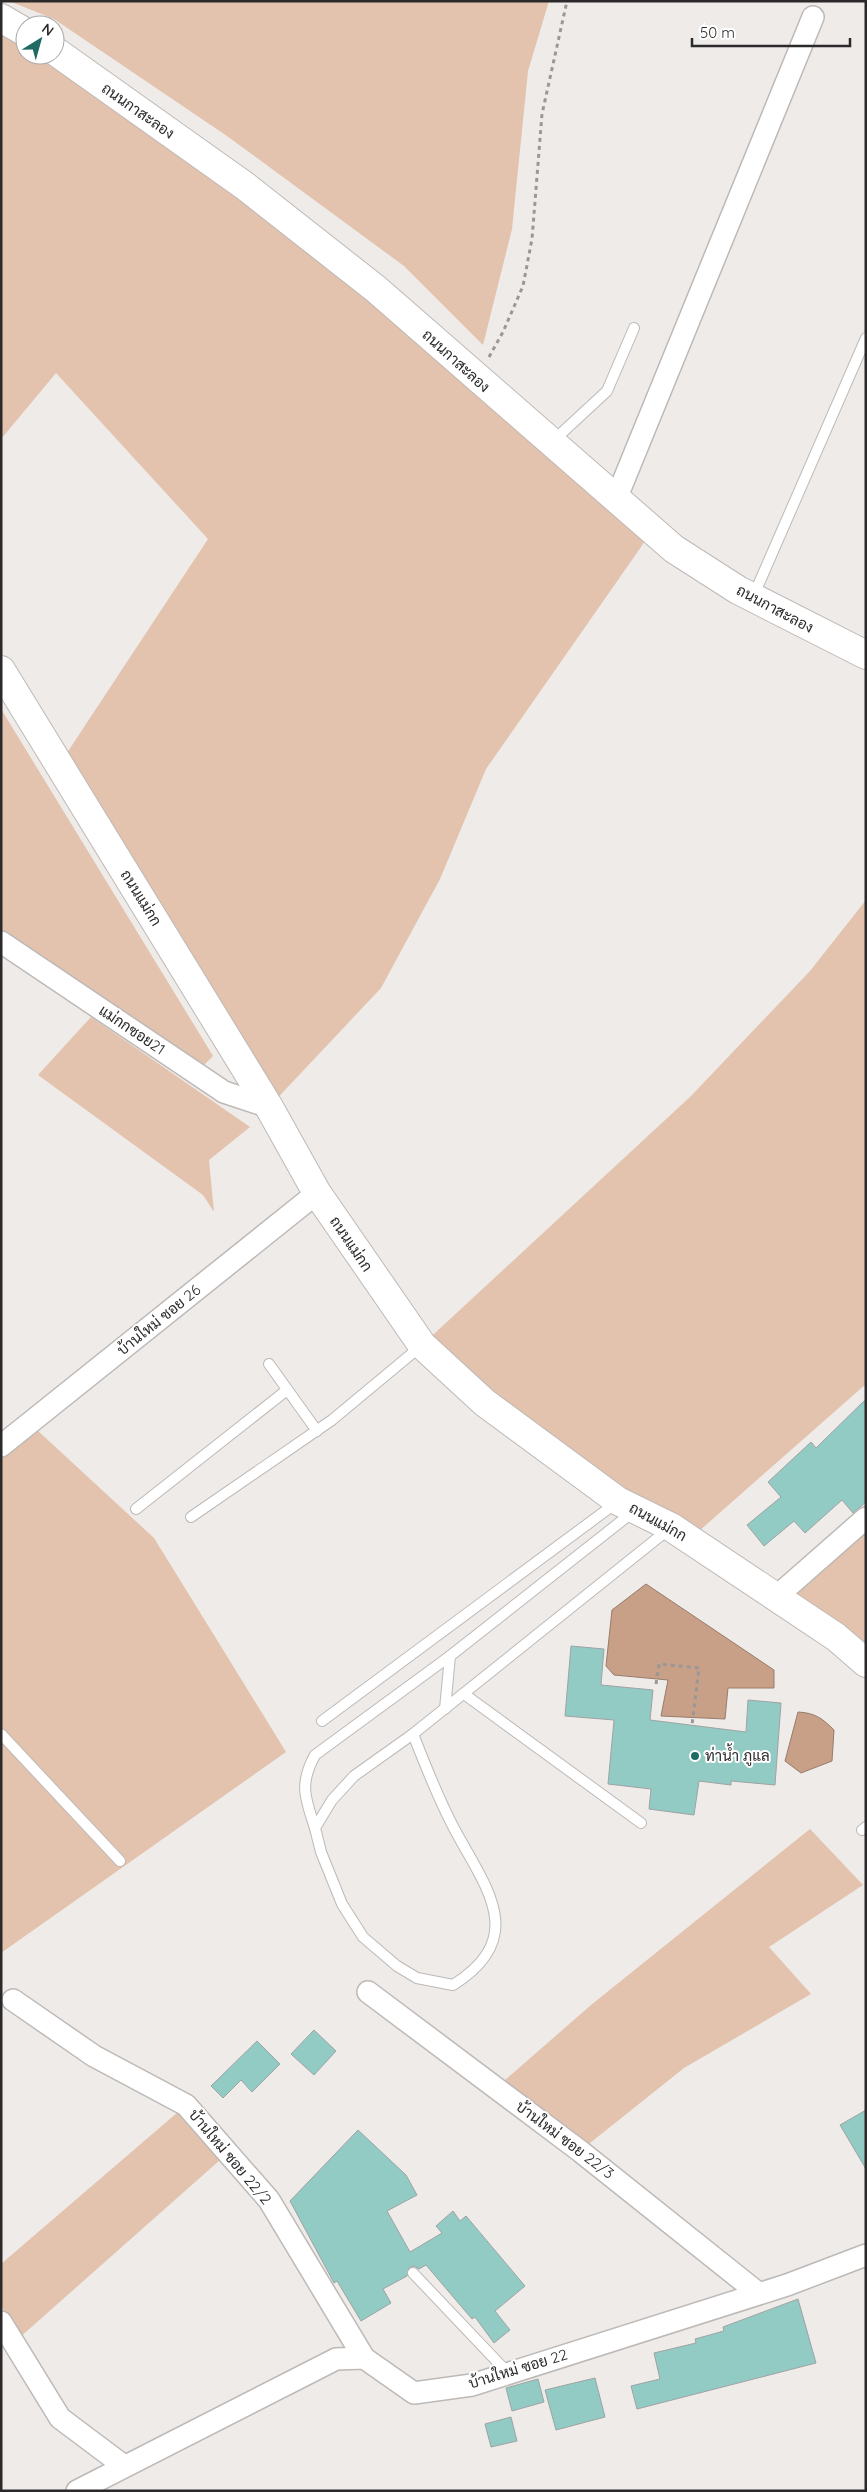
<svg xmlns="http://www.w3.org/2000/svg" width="867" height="2492" viewBox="0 0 867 2492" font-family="Quicksand,Sarabun,sans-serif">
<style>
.green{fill:#e3c2ae}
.water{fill:#c7a087;stroke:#987c6b}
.building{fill:#92cac4;stroke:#9fa3a3}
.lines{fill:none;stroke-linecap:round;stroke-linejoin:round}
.lane-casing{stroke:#bdb9b7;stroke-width:12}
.street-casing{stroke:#bdb9b7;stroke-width:24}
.secondary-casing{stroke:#bdb9b7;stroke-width:30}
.path{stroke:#9a9796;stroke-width:3;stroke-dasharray:4 4;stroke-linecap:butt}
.lane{stroke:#fff;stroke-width:10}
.street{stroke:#fff;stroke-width:21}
.secondary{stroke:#fff;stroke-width:28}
.poi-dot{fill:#1f6a63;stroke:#fff;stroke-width:2}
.labels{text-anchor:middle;stroke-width:4;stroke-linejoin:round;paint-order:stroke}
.street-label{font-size:15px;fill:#2b2929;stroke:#fff}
.poi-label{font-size:15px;fill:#2b2929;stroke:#fff;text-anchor:start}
</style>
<rect width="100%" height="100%" fill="#eeebe8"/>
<!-- green -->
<g class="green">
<path d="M9,1H549L528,71L512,229L483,345L404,266L227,136L54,19Z"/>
<path d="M1,18L25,32V55H55L245,186L651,529L641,547L486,769L440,879L381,988L269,1107L59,765L208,539L56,373L1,439Z"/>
<path d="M1,709L213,1056L202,1067L1,930Z"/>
<path d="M866,900V1384L690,1539L422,1345L691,1096L810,971Z"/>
<path d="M91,1017L250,1127L209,1160L214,1212L203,1195L38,1075Z"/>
<path d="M37,1430L154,1538L286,1752L1,1953V1458Z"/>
<path d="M866,1530V1664L786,1603Z"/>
<path d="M810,1829L863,1885L769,1947L811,1994L684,2068L580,2151L496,2088L591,2005Z"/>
<path d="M178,2112L220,2160L19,2338L1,2305V2264Z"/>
</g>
<!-- water -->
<g class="water">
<path d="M646,1584L774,1670V1688H728L725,1719L661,1716L668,1680L614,1675L606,1666L612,1610Z"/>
<path d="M798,1712C815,1713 822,1718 834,1730L832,1761L801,1773L785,1761Z"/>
</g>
<!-- building -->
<g class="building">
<path d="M866,1399V1502L853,1513L842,1500L805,1533L794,1521L764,1546L747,1525L781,1497L768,1482L811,1442L816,1448Z"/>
<path d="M571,1646L604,1649L601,1685L653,1690L650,1720L746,1732L748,1700L781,1703L775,1785L731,1781V1785L699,1781L694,1815L649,1809L651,1789L608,1784L614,1720L565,1716Z"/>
<path d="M314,2030L336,2051L314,2075L291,2054Z"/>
<path d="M257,2041L280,2064L252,2092L241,2080L223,2098L211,2086Z"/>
<path d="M866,2110V2169L840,2125Z"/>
<path d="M358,2130L406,2175L417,2195L387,2211L410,2252L442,2233L436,2226L453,2211L460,2221L466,2216L525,2286L495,2311L510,2330L494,2343L475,2317L472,2319L426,2265L419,2269L414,2266L409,2268L407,2276L383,2289L391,2303L361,2321L337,2281L334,2283L290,2201Z"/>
<path d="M798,2299L816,2363L637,2409L631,2386L660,2379L654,2353L696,2343L695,2339L724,2331L723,2327Z"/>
<path d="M595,2378L605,2417L556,2430L545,2390Z"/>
<path d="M538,2379L544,2402L512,2411L506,2388Z"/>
<path d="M511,2417L517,2441L491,2447L485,2424Z"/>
</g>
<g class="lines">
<defs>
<g id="lane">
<path d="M553,441L607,391L634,328"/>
<path d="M753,597L866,338"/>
<path d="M269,1364L317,1431"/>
<path d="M136,1509L287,1390"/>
<path d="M191,1517L332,1420L421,1346"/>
<path d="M464,1694L641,1823"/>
<path d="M445,1709L450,1656L633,1512"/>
<path d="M322,1721L616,1503"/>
<path d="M1,1734L120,1861"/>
<path d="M413,1734C426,1767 439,1801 456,1832C487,1889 528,1938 453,1985L417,1978L397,1966L363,1937L342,1904L321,1852L315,1828L332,1800L354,1776Z"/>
<path d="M413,1734L669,1529"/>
<path d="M315,1828C305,1798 299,1784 315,1755L450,1656"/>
<path d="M862,1830L866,1827"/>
<path d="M413,2273L508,2373"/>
</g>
<g id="street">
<path d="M616,499L813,17"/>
<path d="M1,942L224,1092L269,1107"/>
<path d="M1,1446L317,1193"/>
<path d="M776,1597L866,1518"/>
<path d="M368,1992L580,2151L758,2293"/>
<path d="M13,2000L94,2056L186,2105L269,2200L364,2358"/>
<path d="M1,2322L60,2418L124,2466"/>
<path d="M77,2491L336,2359L364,2358L414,2393L472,2385L787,2285L866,2255"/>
</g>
<g id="secondary">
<path d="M1,18L25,32"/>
<path d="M55,51L245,186L376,289L674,549L738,590L866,655"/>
<path d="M1,670L269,1107L317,1193L422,1345L485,1403L618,1501L671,1527L836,1637L866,1663"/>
</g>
</defs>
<!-- lane casing -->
<use href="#lane" class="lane-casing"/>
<!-- street casing -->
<use href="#street" class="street-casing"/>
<!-- secondary casing -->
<use href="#secondary" class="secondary-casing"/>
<!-- path -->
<g class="path">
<path d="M489,357L503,332L523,286L532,239L542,114L567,1"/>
<path d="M656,1684L659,1664L699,1668L692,1725"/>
</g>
<!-- lane -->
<use href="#lane" class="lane"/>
<!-- street -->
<use href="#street" class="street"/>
<!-- secondary -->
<use href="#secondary" class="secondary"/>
</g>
<!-- markers -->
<circle class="poi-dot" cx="695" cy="1756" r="5"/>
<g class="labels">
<!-- street labels -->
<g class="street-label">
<text transform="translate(138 111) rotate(35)" y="5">ถนนกาสะลอง</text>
<text transform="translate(456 361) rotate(42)" y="5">ถนนกาสะลอง</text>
<text transform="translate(775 609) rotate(28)" y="5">ถนนกาสะลอง</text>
<text transform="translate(141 898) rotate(58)" y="5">ถนนแม่กก</text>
<text transform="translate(132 1030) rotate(34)" y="5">แม่กกซอย21</text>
<text transform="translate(351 1244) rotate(56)" y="5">ถนนแม่กก</text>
<text transform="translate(159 1320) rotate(-39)" y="5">บ้านใหม่ ซอย 26</text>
<text transform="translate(658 1522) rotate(29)" y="5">ถนนแม่กก</text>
<text transform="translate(565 2140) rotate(37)" y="5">บ้านใหม่ ซอย 22/3</text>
<text transform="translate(230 2157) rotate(50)" y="5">บ้านใหม่ ซอย 22/2</text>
<text transform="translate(518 2369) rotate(-17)" y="5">บ้านใหม่ ซอย 22</text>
</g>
<!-- poi labels -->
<g class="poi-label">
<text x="705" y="1761">ท่าน้ำ ภูแล</text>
</g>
</g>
<!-- border -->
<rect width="867" height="2492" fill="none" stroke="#2b2929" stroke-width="5"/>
<!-- north arrow -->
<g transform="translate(40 40) rotate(37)"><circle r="24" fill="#ffffff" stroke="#aaa9a9"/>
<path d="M0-4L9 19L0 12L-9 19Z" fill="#1f6a63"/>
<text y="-8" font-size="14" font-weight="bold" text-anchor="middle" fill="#2b2929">N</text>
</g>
<!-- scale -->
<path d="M692 38v8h158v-8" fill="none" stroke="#2b2929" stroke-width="2.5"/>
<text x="700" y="38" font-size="15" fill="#2b2929" stroke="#ffffff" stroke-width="4" paint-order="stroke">50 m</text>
</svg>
